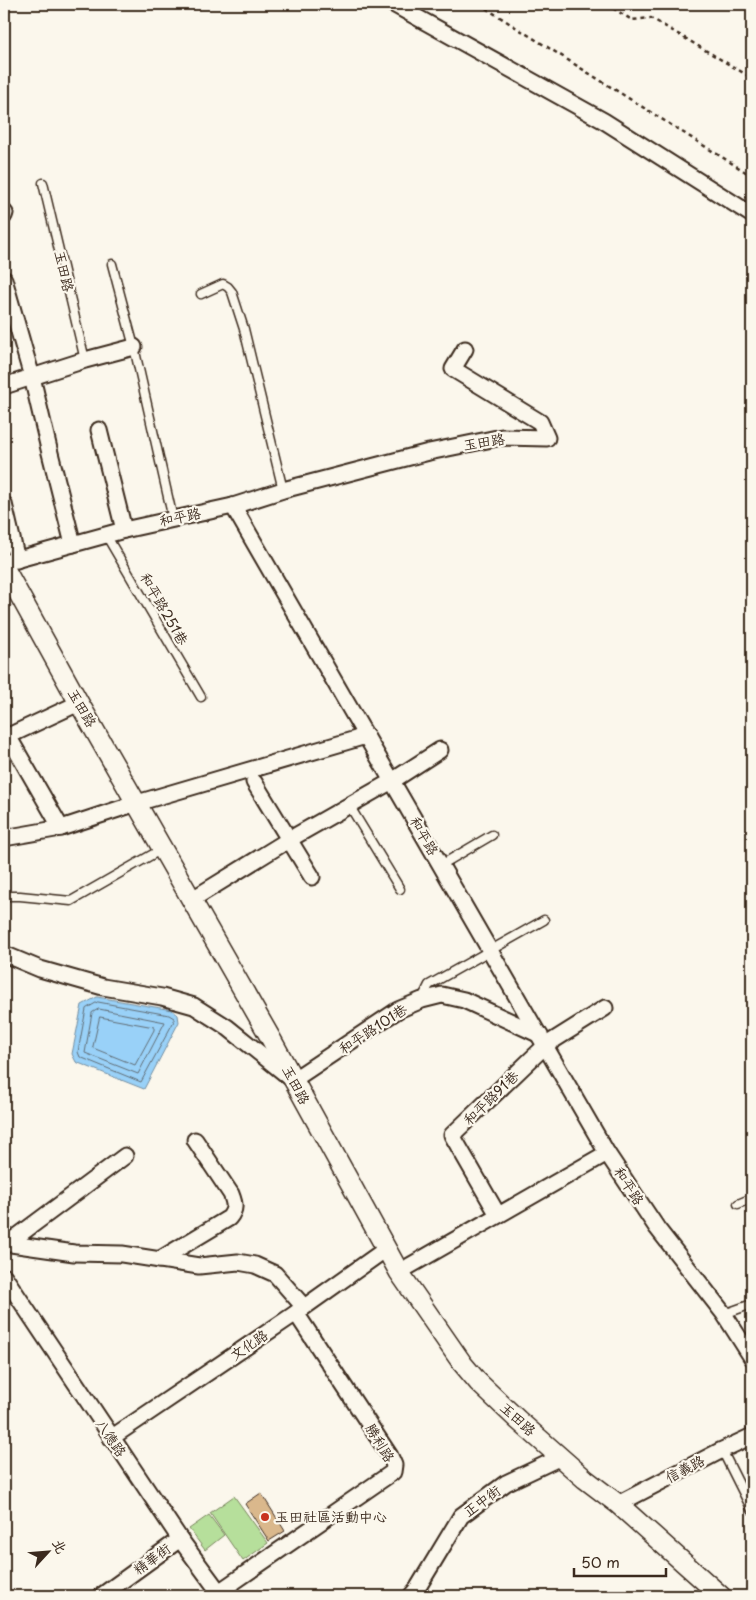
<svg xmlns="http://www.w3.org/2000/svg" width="756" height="1600" viewBox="0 0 756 1600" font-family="'Playpen Sans','LXGW WenKai TC',sans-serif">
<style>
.green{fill:#b6df9b;stroke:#78845c}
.water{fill:#99d1f8;stroke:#738ea1}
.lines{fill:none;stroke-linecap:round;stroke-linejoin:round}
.shore{stroke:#616d75;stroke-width:1}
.building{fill:#dab88c;stroke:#3b2a1e}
.service-casing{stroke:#3b2a1e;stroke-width:11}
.minor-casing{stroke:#3b2a1e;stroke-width:19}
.tertiary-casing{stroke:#3b2a1e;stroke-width:22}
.path{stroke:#3b2a1e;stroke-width:2.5;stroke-dasharray:4 4;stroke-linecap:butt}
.service{stroke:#fbf7ec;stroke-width:8}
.minor{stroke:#fbf7ec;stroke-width:15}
.tertiary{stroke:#fbf7ec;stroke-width:19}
.poi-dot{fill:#c8321e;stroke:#fbf7ec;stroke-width:2}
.labels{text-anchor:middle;stroke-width:4.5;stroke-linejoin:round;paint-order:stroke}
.street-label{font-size:14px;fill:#3b2a1e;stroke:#fbf7ec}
.poi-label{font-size:14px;fill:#3b2a1e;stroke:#fbf7ec;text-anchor:start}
</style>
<rect width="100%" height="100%" fill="#fbf7ec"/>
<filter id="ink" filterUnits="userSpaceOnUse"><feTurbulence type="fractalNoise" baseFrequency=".02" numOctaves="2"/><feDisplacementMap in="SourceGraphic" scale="10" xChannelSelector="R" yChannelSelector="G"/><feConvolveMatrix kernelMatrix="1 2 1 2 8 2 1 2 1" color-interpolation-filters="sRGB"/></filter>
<g filter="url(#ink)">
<!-- green -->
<g class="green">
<path d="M234,1496L268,1543L243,1561L210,1513Z"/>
<path d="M209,1515L224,1535L205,1550L189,1529Z"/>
</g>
<!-- water -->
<path class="water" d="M97,997L172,1010L178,1015L179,1022L144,1089L76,1062L72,1054L82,1005Z"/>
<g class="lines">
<!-- shore -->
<g class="shore">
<path d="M98,1002L169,1015L174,1018V1021L141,1082L80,1057L78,1052L86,1009Z"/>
<path d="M99,1009L165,1022L138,1074L85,1053L92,1013Z"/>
<path d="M100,1017L154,1027V1030L135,1065L93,1048Z"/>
</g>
</g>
<!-- building -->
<path class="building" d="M261,1493L285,1531L269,1541L245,1504Z"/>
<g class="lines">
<defs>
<g id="service">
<path d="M43,183L85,360"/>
<path d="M112,264L134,347L173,519"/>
<path d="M201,294L223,284L228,287L232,292L244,329L283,490"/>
<path d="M106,535L201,697"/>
<path d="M349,805L400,889"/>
<path d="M441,865L492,835"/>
<path d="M4,896H20L71,901L162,849"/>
<path d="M422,999L429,985L544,920"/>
<path d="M738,1204L752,1198"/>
<path d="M724,1314L752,1304"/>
<path d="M722,1450L752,1510"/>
</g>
<g id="minor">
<path d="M393,4L604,121L752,215"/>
<path d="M4,216L5,213"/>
<path d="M4,279L32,377L49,449L73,544"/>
<path d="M4,386L85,360L134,347"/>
<path d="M99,430L124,530"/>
<path d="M4,504L17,560"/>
<path d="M233,506L607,1153L657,1228L724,1314L752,1358"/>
<path d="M4,563L124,530L233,506L283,490L429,452L502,437L547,438L540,422L453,369L465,349"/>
<path d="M8,736L61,828"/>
<path d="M4,738L79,703"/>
<path d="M254,782L312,877"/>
<path d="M4,838L61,828L137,803L366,736"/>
<path d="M191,900L290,839L392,781L440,750"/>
<path d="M4,954L40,969L103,987L162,997L194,1006L227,1027L293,1080L398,1010L422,1000L442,995L464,1000L540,1035"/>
<path d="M498,1215L452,1135L546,1045L605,1008"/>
<path d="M4,1243L74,1253L122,1254L199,1266L238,1262L255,1265L275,1274L304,1307"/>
<path d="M7,1244L125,1156"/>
<path d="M159,1260L229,1218C236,1209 235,1204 231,1194L195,1140"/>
<path d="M399,1272L607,1153"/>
<path d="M4,1276L180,1539L222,1596"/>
<path d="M111,1438L296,1313L386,1249"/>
<path d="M618,1504L722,1450L752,1436"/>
<path d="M219,1592L393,1472L394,1465L390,1456L296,1313"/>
<path d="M101,1596L180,1539"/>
<path d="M411,1596L417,1589L461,1516L506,1483L561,1457"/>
</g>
<path id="tertiary" d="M4,567L79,703L270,1037L399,1272L462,1363L478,1382L518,1420L585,1479L618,1504L721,1596"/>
</defs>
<!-- service casing -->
<use href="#service" class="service-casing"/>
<!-- minor casing -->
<use href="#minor" class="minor-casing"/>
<!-- tertiary casing -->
<use href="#tertiary" class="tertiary-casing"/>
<!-- path -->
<g class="path">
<path d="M479,4L752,176"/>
<path d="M606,4L632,20L651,18L752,78"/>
</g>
<!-- service -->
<use href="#service" class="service"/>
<!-- minor -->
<use href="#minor" class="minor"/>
<!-- tertiary -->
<use href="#tertiary" class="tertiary"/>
</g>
</g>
<!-- markers -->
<circle class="poi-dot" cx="265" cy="1517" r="5"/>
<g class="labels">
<!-- street labels -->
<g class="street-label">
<text transform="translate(64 271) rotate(77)" y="5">玉田路</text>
<text transform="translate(484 442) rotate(-9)" y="5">玉田路</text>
<text transform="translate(180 517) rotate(-12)" y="5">和平路</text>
<text transform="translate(164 609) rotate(60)" y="5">和平路251巷</text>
<text transform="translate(82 708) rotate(60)" y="5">玉田路</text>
<text transform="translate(424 836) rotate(60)" y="5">和平路</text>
<text transform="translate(373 1029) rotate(-33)" y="5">和平路101巷</text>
<text transform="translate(296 1085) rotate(62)" y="5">玉田路</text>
<text transform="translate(491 1098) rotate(-44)" y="5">和平路91巷</text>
<text transform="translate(629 1186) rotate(57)" y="5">和平路</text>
<text transform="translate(249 1345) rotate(-34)" y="5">文化路</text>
<text transform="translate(518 1419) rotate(42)" y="5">玉田路</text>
<text transform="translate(111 1438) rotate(56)" y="5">八德路</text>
<text transform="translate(380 1443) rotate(59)" y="5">勝利路</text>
<text transform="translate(685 1469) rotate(-28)" y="5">信義路</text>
<text transform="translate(482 1501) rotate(-36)" y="5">正中街</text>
<text transform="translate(152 1559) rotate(-36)" y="5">精華街</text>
</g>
<!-- poi labels -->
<g class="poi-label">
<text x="275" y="1522">玉田社區活動中心</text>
</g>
</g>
<!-- margin -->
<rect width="756" height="1600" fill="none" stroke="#fbf7ec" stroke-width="20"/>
<rect x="10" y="10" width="736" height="1580" fill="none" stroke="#3b2a1e" stroke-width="2" filter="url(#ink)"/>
<!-- north arrow -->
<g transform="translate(48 1552) rotate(64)" stroke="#fbf7ec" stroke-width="4" paint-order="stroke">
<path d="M0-4L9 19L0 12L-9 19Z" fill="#3b2a1e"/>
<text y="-8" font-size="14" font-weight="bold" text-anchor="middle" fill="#3b2a1e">北</text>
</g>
<!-- scale -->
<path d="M574 1568v8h92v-8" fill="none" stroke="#3b2a1e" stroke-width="2.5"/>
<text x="581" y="1568" font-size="15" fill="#3b2a1e" stroke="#fbf7ec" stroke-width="4" paint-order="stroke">50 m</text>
</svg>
